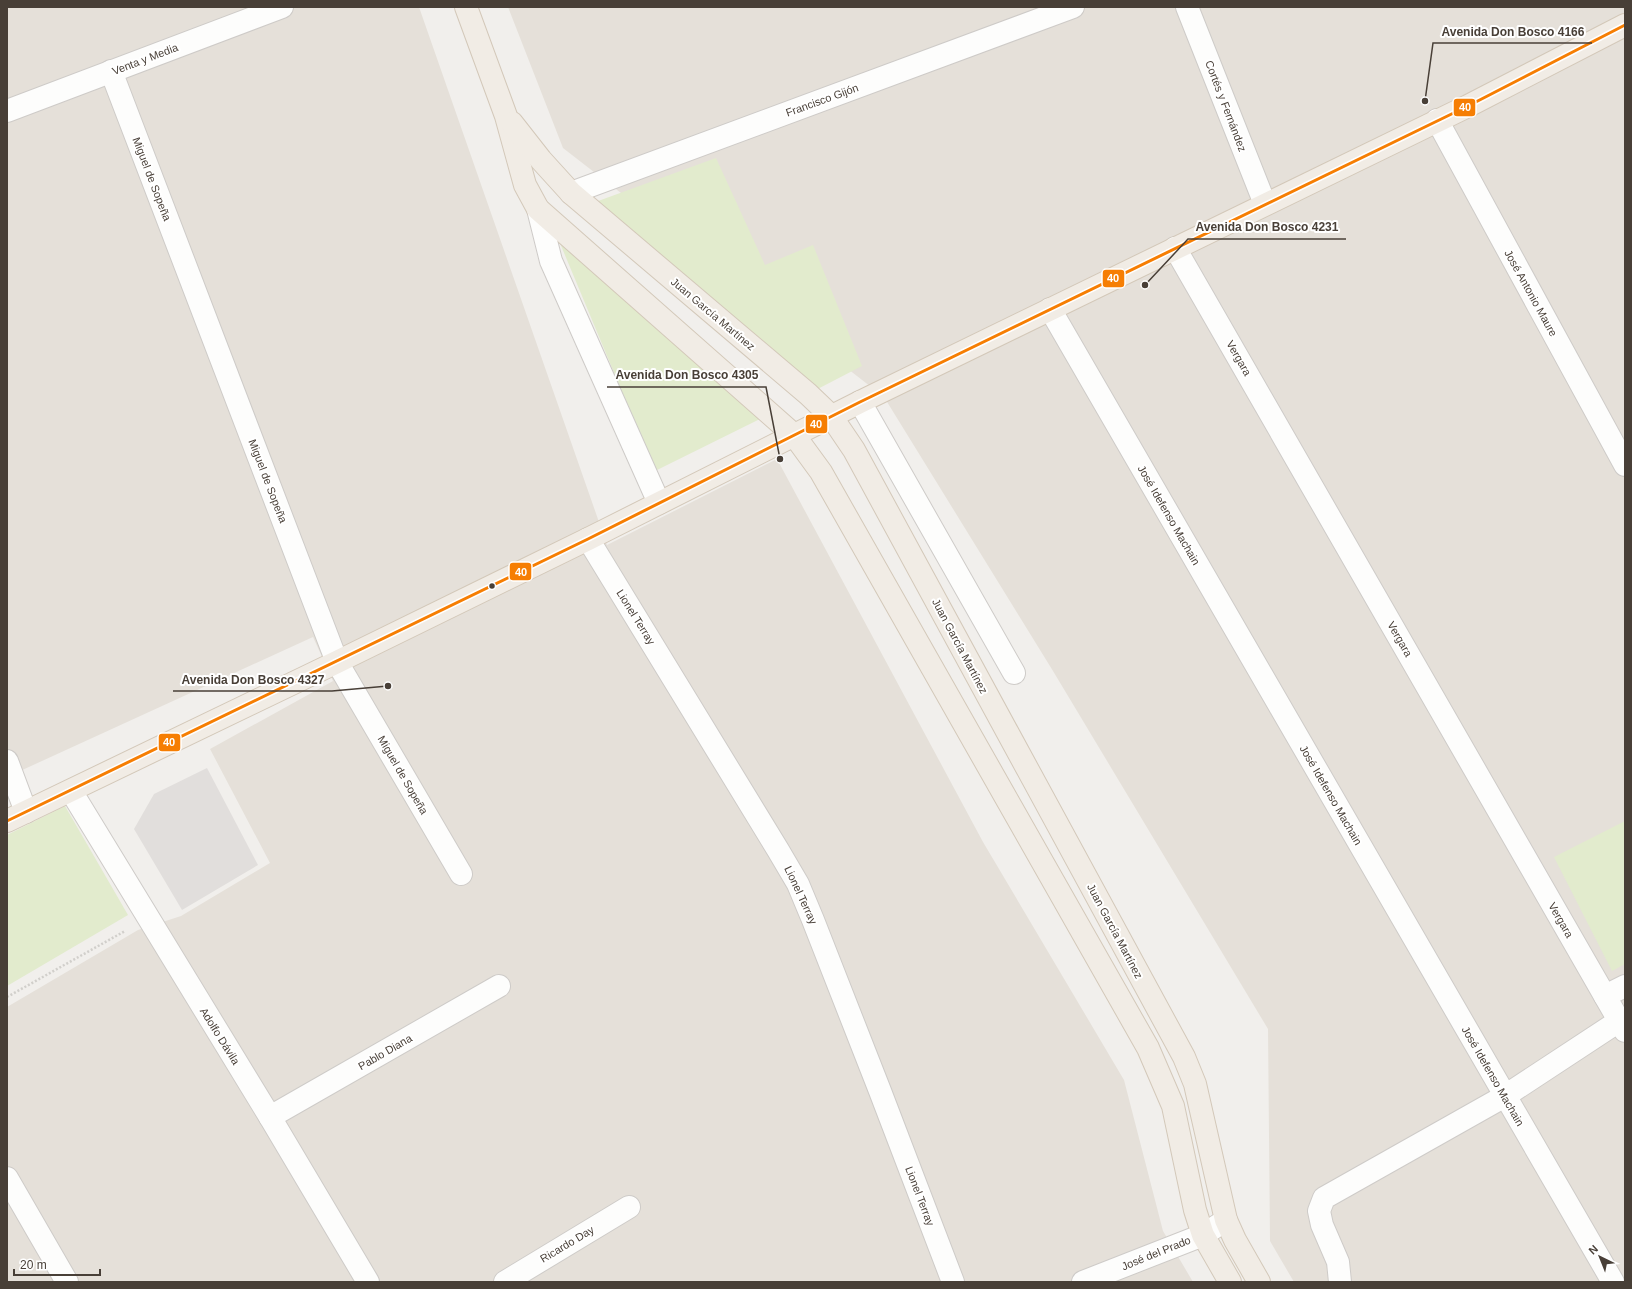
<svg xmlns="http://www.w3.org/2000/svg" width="1632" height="1289" viewBox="0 0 1632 1289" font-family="Arial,sans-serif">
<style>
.residential{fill:#e5e0d9}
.green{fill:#e2ebcd}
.parking{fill:#e1dedc}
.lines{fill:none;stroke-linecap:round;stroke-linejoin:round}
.minor-casing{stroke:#cecbc8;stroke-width:24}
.major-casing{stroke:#d3c8b9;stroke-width:24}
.path{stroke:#d1cfcb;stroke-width:2.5;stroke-dasharray:2 2;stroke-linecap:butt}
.minor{stroke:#fdfdfc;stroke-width:22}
.major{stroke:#f1ece5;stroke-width:22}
.bus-1-casing{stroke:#fff;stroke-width:6}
.bus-1{stroke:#f67e03;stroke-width:3}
.bus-dot{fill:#483f37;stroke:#fff;stroke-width:1.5}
.labels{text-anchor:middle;stroke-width:4;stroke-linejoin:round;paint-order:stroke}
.street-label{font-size:11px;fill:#483f37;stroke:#fff}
.leader{fill:none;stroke:#483f37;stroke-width:1.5}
.callout-dot{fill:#483f37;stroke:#fff;stroke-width:1.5}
.callout-label{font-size:12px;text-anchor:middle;font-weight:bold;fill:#483f37;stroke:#fff;stroke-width:4;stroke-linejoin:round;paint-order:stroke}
.line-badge{stroke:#fff;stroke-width:1.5}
.badge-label{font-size:11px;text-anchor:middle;font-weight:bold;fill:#fff}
</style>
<rect width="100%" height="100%" fill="#f1efec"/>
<!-- residential -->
<g class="residential">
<path d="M7,7H419L607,545L777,459L983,842L1124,1080L1163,1231L1193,1282H7V1007L138,930L181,916L270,863L210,749L333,681L313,637L7,777Z"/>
<path d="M508,7H1625V1282H1294L1270,1241L1268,1029L1053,671L884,397L563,148Z"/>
</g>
<!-- green -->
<g class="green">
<path d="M716,158L765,265L813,245L862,366L808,394L579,208Z"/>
<path d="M557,236L768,415L655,471Z"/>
<path d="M65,806L128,915L7,986V835Z"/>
<path d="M1625,821V964L1612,971L1554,857Z"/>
</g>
<!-- parking -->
<path class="parking" d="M207,768L258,865L182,910L134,829L154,794Z"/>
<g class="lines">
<defs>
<g id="minor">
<path d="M1187,7L1265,204"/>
<path d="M111,71L337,662L461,874"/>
<path d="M7,111L282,7"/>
<path d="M1437,120L1625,465"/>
<path d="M571,193L1073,7"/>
<path d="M538,209L551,261L659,503"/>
<path d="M1175,248L1625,1031"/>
<path d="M1050,309L1613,1282"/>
<path d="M860,402L1014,673"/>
<path d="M588,539L778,850L798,884L813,920L880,1091L953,1282"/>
<path d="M7,761L26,812"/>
<path d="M71,791L270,1117L368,1282"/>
<path d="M1605,996L1625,986"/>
<path d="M270,1117L499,986"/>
<path d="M7,1178L67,1282"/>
<path d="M505,1282L629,1207"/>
<path d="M1083,1282L1203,1235L1226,1220"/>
<path d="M1340,1282L1338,1262L1322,1225L1319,1211L1324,1198L1505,1096L1619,1021"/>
</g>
<g id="major">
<path d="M466,7L506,116L525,185L538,209L794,435L821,472L1148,1048L1173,1106L1195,1210L1203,1235L1230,1282"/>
<path d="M512,123L541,160L571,193L808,394L831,416L854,450L1184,1057L1195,1084L1226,1220L1235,1240L1259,1282"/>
<path d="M7,821L337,662L588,539L860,402L1468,106L1625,25"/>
</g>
</defs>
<!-- minor casing -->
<use href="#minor" class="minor-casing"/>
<!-- major casing -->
<use href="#major" class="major-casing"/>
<!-- path -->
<path class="path" d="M7,997L125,931"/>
<!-- minor -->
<use href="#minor" class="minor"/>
<!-- major -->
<use href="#major" class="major"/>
<defs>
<path id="bus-1" d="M7,821L588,539L860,402L1468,106L1625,25"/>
</defs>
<!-- bus-1 casing -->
<use href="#bus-1" class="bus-1-casing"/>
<!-- bus-1 -->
<use href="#bus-1" class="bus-1"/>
</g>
<!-- markers -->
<circle class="bus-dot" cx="492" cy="586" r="3.5"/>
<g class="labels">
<!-- street labels -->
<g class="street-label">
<text transform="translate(145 59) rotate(-21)" y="4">Venta y Media</text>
<text transform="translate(822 100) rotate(-20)" y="4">Francisco Gijón</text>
<text transform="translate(1226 106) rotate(69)" y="4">Cortés y Fernández</text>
<text transform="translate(152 179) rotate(69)" y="4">Miguel de Sopeña</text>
<text transform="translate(1531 293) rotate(61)" y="4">José Antonio Maure</text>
<text transform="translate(713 314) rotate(40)" y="4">Juan García Martínez</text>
<text transform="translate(1239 358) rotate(60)" y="4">Vergara</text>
<text transform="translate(268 481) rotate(69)" y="4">Miguel de Sopeña</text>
<text transform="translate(1169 515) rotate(60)" y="4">José Idefenso Machain</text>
<text transform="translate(636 617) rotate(58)" y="4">Lionel Terray</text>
<text transform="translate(1400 639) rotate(60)" y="4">Vergara</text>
<text transform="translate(960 646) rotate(62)" y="4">Juan García Martínez</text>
<text transform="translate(403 775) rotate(60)" y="4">Miguel de Sopeña</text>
<text transform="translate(1331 795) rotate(60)" y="4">José Idefenso Machain</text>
<text transform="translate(801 895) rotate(65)" y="4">Lionel Terray</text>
<text transform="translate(1561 920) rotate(60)" y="4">Vergara</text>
<text transform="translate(1115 931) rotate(62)" y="4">Juan García Martínez</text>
<text transform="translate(220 1036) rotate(58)" y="4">Adolfo Dávila</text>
<text transform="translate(385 1052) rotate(-30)" y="4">Pablo Diana</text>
<text transform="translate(1493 1076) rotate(60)" y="4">José Idefenso Machain</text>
<text transform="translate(920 1196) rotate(69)" y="4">Lionel Terray</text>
<text transform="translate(567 1244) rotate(-31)" y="4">Ricardo Day</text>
<text transform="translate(1156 1253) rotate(-22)" y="4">José del Prado</text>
</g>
</g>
<!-- callouts -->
<path class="leader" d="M1425 101L1433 43H1592M1145 285L1188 239H1346M780 459L766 387H607M388 686L332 691H173"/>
<g class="callout-dot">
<circle cx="1425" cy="101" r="4"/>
<circle cx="1145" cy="285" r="4"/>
<circle cx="780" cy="459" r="4"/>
<circle cx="388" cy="686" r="4"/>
</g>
<g class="callout-label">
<text x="1513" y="36">Avenida Don Bosco 4166</text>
<text x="1267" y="231">Avenida Don Bosco 4231</text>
<text x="687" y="379">Avenida Don Bosco 4305</text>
<text x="253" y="684">Avenida Don Bosco 4327</text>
</g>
<g class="line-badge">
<rect x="1453" y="98" width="23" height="19" rx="4" fill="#f67e03"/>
<rect x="1102" y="269" width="23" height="19" rx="4" fill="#f67e03"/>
<rect x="805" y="414" width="23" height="20" rx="4" fill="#f67e03"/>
<rect x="509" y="562" width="23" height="19" rx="4" fill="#f67e03"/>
<rect x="158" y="733" width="23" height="19" rx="4" fill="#f67e03"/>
</g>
<g class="badge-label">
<text x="1465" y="111">40</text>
<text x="1113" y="282">40</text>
<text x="816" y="428">40</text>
<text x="521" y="576">40</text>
<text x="169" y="746">40</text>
</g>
<!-- border -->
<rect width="1632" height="1289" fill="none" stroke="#483f37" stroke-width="16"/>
<!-- north arrow -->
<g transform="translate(1600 1257) rotate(317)" stroke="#ffffff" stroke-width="3" paint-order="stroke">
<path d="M0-3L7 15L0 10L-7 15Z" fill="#483f37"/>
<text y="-6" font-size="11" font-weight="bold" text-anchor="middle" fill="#483f37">N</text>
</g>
<!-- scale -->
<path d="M14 1269v6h86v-6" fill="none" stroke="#483f37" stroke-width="2"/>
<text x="20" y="1269" font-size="12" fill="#483f37" stroke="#ffffff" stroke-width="3" paint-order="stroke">20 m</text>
</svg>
